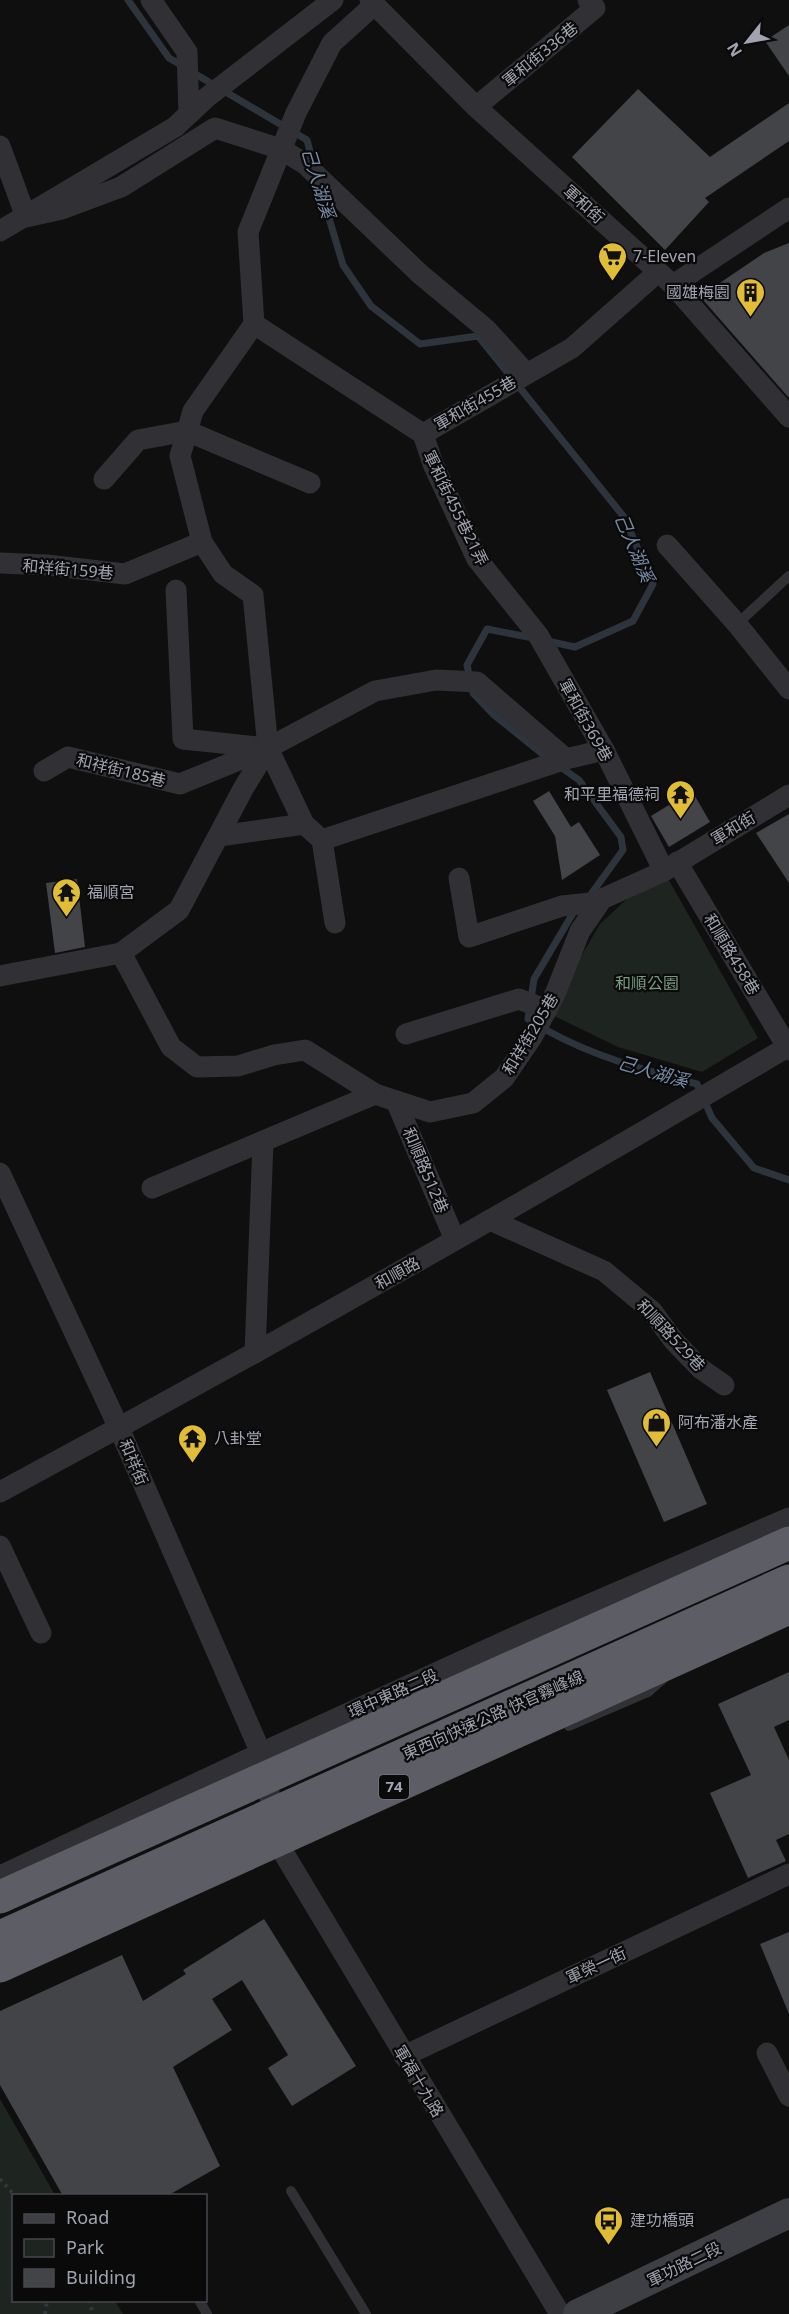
<svg xmlns="http://www.w3.org/2000/svg" width="789" height="2314" viewBox="0 0 789 2314" font-family="'Noto Sans','Noto Sans TC',sans-serif">
<style>
.green{fill:#1e241f}
.lines{fill:none;stroke-linecap:round;stroke-linejoin:round}
.stream{stroke:#2e343c;stroke-width:7}
.building{fill:#434448}
.path{stroke:#36373c;stroke-width:4;stroke-dasharray:3 4.5;stroke-linecap:butt}
.lane{stroke:#303035;stroke-width:10}
.street{stroke:#303035;stroke-width:21}
.secondary{stroke:#3e3f44;stroke-width:30}
.highway{stroke:#5d5e65;stroke-width:33}
.labels{text-anchor:middle;stroke-width:4.5;stroke-linejoin:round;paint-order:stroke}
.shield{fill:#0a0a0b;stroke:#74767e;stroke-width:1.5}
.shield-label{font-size:15px;font-weight:bold;fill:#a1a4b0}
.street-label{font-size:16px;fill:#a1a4b0;stroke:#0a0a0b}
.poi-label{font-size:16px;fill:#a1a4b0;stroke:#0a0a0b;text-anchor:start}
.park-label{font-size:16px;fill:#799a7f;stroke:#0a0a0b}
.water-label{font-size:18px;font-style:italic;fill:#7a8da9;stroke:#0a0a0b}
</style>
<rect width="100%" height="100%" fill="#0f0f10"/>
<!-- green -->
<g class="green">
<path d="M666,875L758,1038L702,1072L618,1047L548,1013L600,924L628,898Z"/>
<path d="M0,2099L55,2195L14,2196V2300L115,2301L123,2314H0Z"/>
</g>
<g class="lines">
<!-- stream -->
<g class="stream">
<path d="M128,0L169,58L183,66"/>
<path d="M192,72L307,140L313,163"/>
<path d="M320,188L343,265L371,306L420,344L478,336L624,517L653,584L633,621L575,647L547,641"/>
<path d="M533,638L487,629L467,665L473,693L494,715L550,760"/>
<path d="M559,766L579,780L621,837L623,850L589,897"/>
<path d="M528,1019L534,979L576,908"/>
<path d="M548,1031C595,1057 645,1070 697,1084L712,1118L754,1168L789,1180"/>
</g>
</g>
<!-- building -->
<g class="building">
<path d="M789,25V76L765,41Z"/>
<path d="M638,89L710,157L789,103V141L705,198L709,202L665,250L572,157Z"/>
<path d="M789,243V398L704,301L705,293L764,253Z"/>
<path d="M549,791L571,827L579,822L600,855L562,880L555,836L533,801Z"/>
<path d="M692,791L710,822L669,847L651,816Z"/>
<path d="M789,814V883L756,833Z"/>
<path d="M77,879L85,947L55,953L46,883Z"/>
<path d="M650,1372L707,1504L664,1522L607,1390Z"/>
<path d="M789,1672V1720L774,1727L789,1760V1834L776,1840L786,1861L748,1878L710,1793L751,1775L718,1704Z"/>
<path d="M264,1919L356,2066L292,2106L268,2068L288,2055L242,1980L212,1999L232,2030L173,2067L220,2166L167,2196H63L0,2085V2011L122,1955L143,2001L186,1974L183,1970Z"/>
<path d="M789,1932V2014L760,1944Z"/>
</g>
<g class="lines">
<!-- path -->
<g class="path">
<path d="M0,2179L15,2196"/>
<path d="M89,2300L93,2314"/>
<path d="M45,2314L47,2300"/>
</g>
<!-- lane -->
<g class="lane">
<path d="M737,624L789,576"/>
<path d="M569,1726L648,1692L664,1678"/>
<path d="M291,2191L366,2314"/>
<path d="M199,2300L207,2314"/>
</g>
<!-- street -->
<g class="street">
<path d="M151,0L187,52L189,114"/>
<path d="M370,0L476,107L673,285L789,417"/>
<path d="M476,107L595,8L588,0"/>
<path d="M0,146L26,217L62,209L121,187L215,128L281,149L305,164L420,274L486,329L526,373"/>
<path d="M0,231L175,127L206,98L333,0"/>
<path d="M673,285L789,208"/>
<path d="M254,324L423,434L572,348L658,272"/>
<path d="M423,434L433,464L477,559L538,635L604,750L664,871"/>
<path d="M104,479L138,440L187,431L310,483"/>
<path d="M667,545L737,624L789,689"/>
<path d="M0,563L47,565L125,574L202,542"/>
<path d="M176,590L183,739L268,748L304,824L322,840L335,923"/>
<path d="M44,771L68,757L180,784L268,748L375,691L436,680L477,682L566,759L604,750"/>
<path d="M219,836L304,824"/>
<path d="M322,840L566,759"/>
<path d="M677,862L789,1050"/>
<path d="M459,878L469,937L562,906L590,903L602,899"/>
<path d="M121,953L171,1047L197,1067L238,1066L274,1055L305,1050L375,1094L430,1112L473,1103L504,1078L532,1037L555,994L580,931L602,899L664,871L789,795"/>
<path d="M0,976L121,953L179,910L243,789L268,748L253,595L223,574L202,542L180,456L193,411L254,324L248,232L296,113L332,43L374,5"/>
<path d="M406,1034L519,999L547,1010"/>
<path d="M396,1101L455,1240"/>
<path d="M0,1173L119,1428L261,1753L280,1847L560,2314"/>
<path d="M152,1188L375,1094"/>
<path d="M490,1220L604,1271L652,1311L674,1341L701,1369L724,1385"/>
<path d="M255,1353L263,1142"/>
<path d="M0,1492C266,1349 529,1200 789,1046"/>
<path d="M0,1546L41,1633"/>
<path d="M0,1876L261,1753L530,1630L789,1518"/>
<path d="M767,2053L789,2096"/>
<path d="M404,2056L789,1874"/>
</g>
<!-- secondary -->
<path class="secondary" d="M578,2314L789,2213"/>
<!-- highway -->
<g class="highway">
<path d="M0,1897L789,1543"/>
<path d="M0,1937L789,1581"/>
<path d="M0,1966L789,1608"/>
</g>
</g>
<!-- icons -->
<defs>
<symbol id="supermarket-pin" viewBox="-11 -11 22 30"><path d="M0 17L-7.5 6A9.5 9.5 0 1 1 7.5 6Z" fill="#e1bd36" stroke="#0a0a0b"/><path d="M-6-5.5h2.5l.6 2H6L4.5 2H-2.5L-4.4-4H-6ZM-1.5 3.2a1.3 1.3 0 1 0 .1 0ZM3 3.2a1.3 1.3 0 1 0 .1 0Z" fill="#111"/></symbol>
<symbol id="building-pin" viewBox="-11 -11 22 30"><path d="M0 17L-7.5 6A9.5 9.5 0 1 1 7.5 6Z" fill="#e1bd36" stroke="#0a0a0b"/><path d="M-4-6H4V6H1V3H-1V6H-4ZM-2.5-4.3h1.7v1.8h-1.7ZM.8-4.3h1.7v1.8H.8ZM-2.5-1h1.7V.8h-1.7ZM.8-1h1.7V.8H.8Z" fill="#111"/></symbol>
<symbol id="temple-pin" viewBox="-11 -11 22 30"><path d="M0 17L-7.5 6A9.5 9.5 0 1 1 7.5 6Z" fill="#e1bd36" stroke="#0a0a0b"/><path d="M0-6L5-2H3V0L6.5 2.5H4V6H1.5V3h-3V6H-4V2.5H-6.5L-3 0V-2H-5Z" fill="#111"/></symbol>
<symbol id="shop-pin" viewBox="-11 -11 22 30"><path d="M0 17L-7.5 6A9.5 9.5 0 1 1 7.5 6Z" fill="#e1bd36" stroke="#0a0a0b"/><path d="M-5-2.5h2.3a2.7 3.5 0 0 1 5.4 0H5L5.5 6h-11ZM-1.5-2.5h3a1.5 2.3 0 0 0-3 0Z" fill="#111"/></symbol>
<symbol id="bus-pin" viewBox="-11 -11 22 30"><path d="M0 17L-7.5 6A9.5 9.5 0 1 1 7.5 6Z" fill="#e1bd36" stroke="#0a0a0b"/><path d="M-5-6H5V4H4V6H2V4H-2V6H-4V4H-5ZM-3.5-4V0h7V-4ZM-3.5 1.2v1.5H-2V1.2ZM2 1.2v1.5H3.5V1.2Z" fill="#111"/></symbol>
</defs>
<g fill-rule="evenodd">
<use href="#supermarket-pin" x="596" y="240" width="33" height="45"/>
<use href="#building-pin" x="734" y="276" width="33" height="45"/>
<use href="#temple-pin" x="664" y="778" width="33" height="45"/>
<use href="#temple-pin" x="50" y="876" width="33" height="45"/>
<use href="#shop-pin" x="640" y="1406" width="33" height="45"/>
<use href="#temple-pin" x="176" y="1422" width="33" height="45"/>
<use href="#bus-pin" x="592" y="2204" width="33" height="45"/>
</g>
<g class="labels">
<!-- shield labels -->
<rect class="shield" x="379" y="1775" width="30" height="24" rx="4.5"/>
<g class="shield-label">
<text x="394" y="1792">74</text>
</g>
<!-- street labels -->
<g class="street-label">
<text transform="translate(540 54) rotate(-39)" y="6">軍和街336巷</text>
<text transform="translate(584 204) rotate(42)" y="6">軍和街</text>
<text transform="translate(475 403) rotate(-30)" y="6">軍和街455巷</text>
<text transform="translate(456 508) rotate(64)" y="6">軍和街455巷21弄</text>
<text transform="translate(68 569) rotate(5)" y="6">和祥街159巷</text>
<text transform="translate(586 720) rotate(61)" y="6">軍和街369巷</text>
<text transform="translate(121 770) rotate(14)" y="6">和祥街185巷</text>
<text transform="translate(733 828) rotate(-31)" y="6">軍和街</text>
<text transform="translate(732 954) rotate(59)" y="6">和順路458巷</text>
<text transform="translate(530 1034) rotate(-59)" y="6">和祥街205巷</text>
<text transform="translate(426 1170) rotate(67)" y="6">和順路512巷</text>
<text transform="translate(397 1273) rotate(-29)" y="6">和順路</text>
<text transform="translate(671 1335) rotate(47)" y="6">和順路529巷</text>
<text transform="translate(134 1462) rotate(67)" y="6">和祥街</text>
<text transform="translate(393 1693) rotate(-24)" y="6">環中東路二段</text>
<text transform="translate(493 1715) rotate(-24)" y="6">東西向快速公路 快官霧峰線</text>
<text transform="translate(596 1965) rotate(-25)" y="6">軍榮一街</text>
<text transform="translate(419 2081) rotate(59)" y="6">軍福十九路</text>
<text transform="translate(684 2264) rotate(-26)" y="6">軍功路二段</text>
</g>
<!-- poi labels -->
<g class="poi-label">
<text x="633" y="262">7-Eleven</text>
<text x="730" y="298" text-anchor="end">國雄梅園</text>
<text x="660" y="800" text-anchor="end">和平里福德祠</text>
<text x="87" y="898">福順宮</text>
<text x="678" y="1428">阿布潘水產</text>
<text x="214" y="1444">八卦堂</text>
<text x="630" y="2226">建功橋頭</text>
</g>
<!-- park labels -->
<g class="park-label">
<text x="647" y="989">和順公園</text>
</g>
<!-- water labels -->
<g class="water-label">
<text transform="translate(318 183) rotate(73)" y="6">己人湖溪</text>
<text transform="translate(634 548) rotate(67)" y="6">己人湖溪</text>
<text transform="translate(653 1072) rotate(16)" y="6">己人湖溪</text>
</g>
</g>
<!-- legend -->
<rect x="12" y="2194" width="195" height="108" fill="#0a0a0b" stroke="#46484d" stroke-width="1.5"/>
<rect x="24" y="2214" width="30" height="9" fill="#3e3f44" stroke="#46484d" stroke-width="1.5"/>
<text x="66" y="2224" font-size="18" fill="#a1a4b0">Road</text>
<rect x="24" y="2239" width="30" height="18" fill="#1e241f" stroke="#46484d" stroke-width="1.5"/>
<text x="66" y="2254" font-size="18" fill="#a1a4b0">Park</text>
<rect x="24" y="2269" width="30" height="18" fill="#434448" stroke="#46484d" stroke-width="1.5"/>
<text x="66" y="2284" font-size="18" fill="#a1a4b0">Building</text>
<!-- north arrow -->
<g transform="translate(747 42) rotate(239)" stroke="#0a0a0b" stroke-width="4.5" paint-order="stroke">
<path d="M0-4.5L10 22L0 15L-10 22Z" fill="#a1a4b0"/>
<text y="-9" font-size="16" font-weight="bold" text-anchor="middle" fill="#a1a4b0">N</text>
</g>
</svg>
